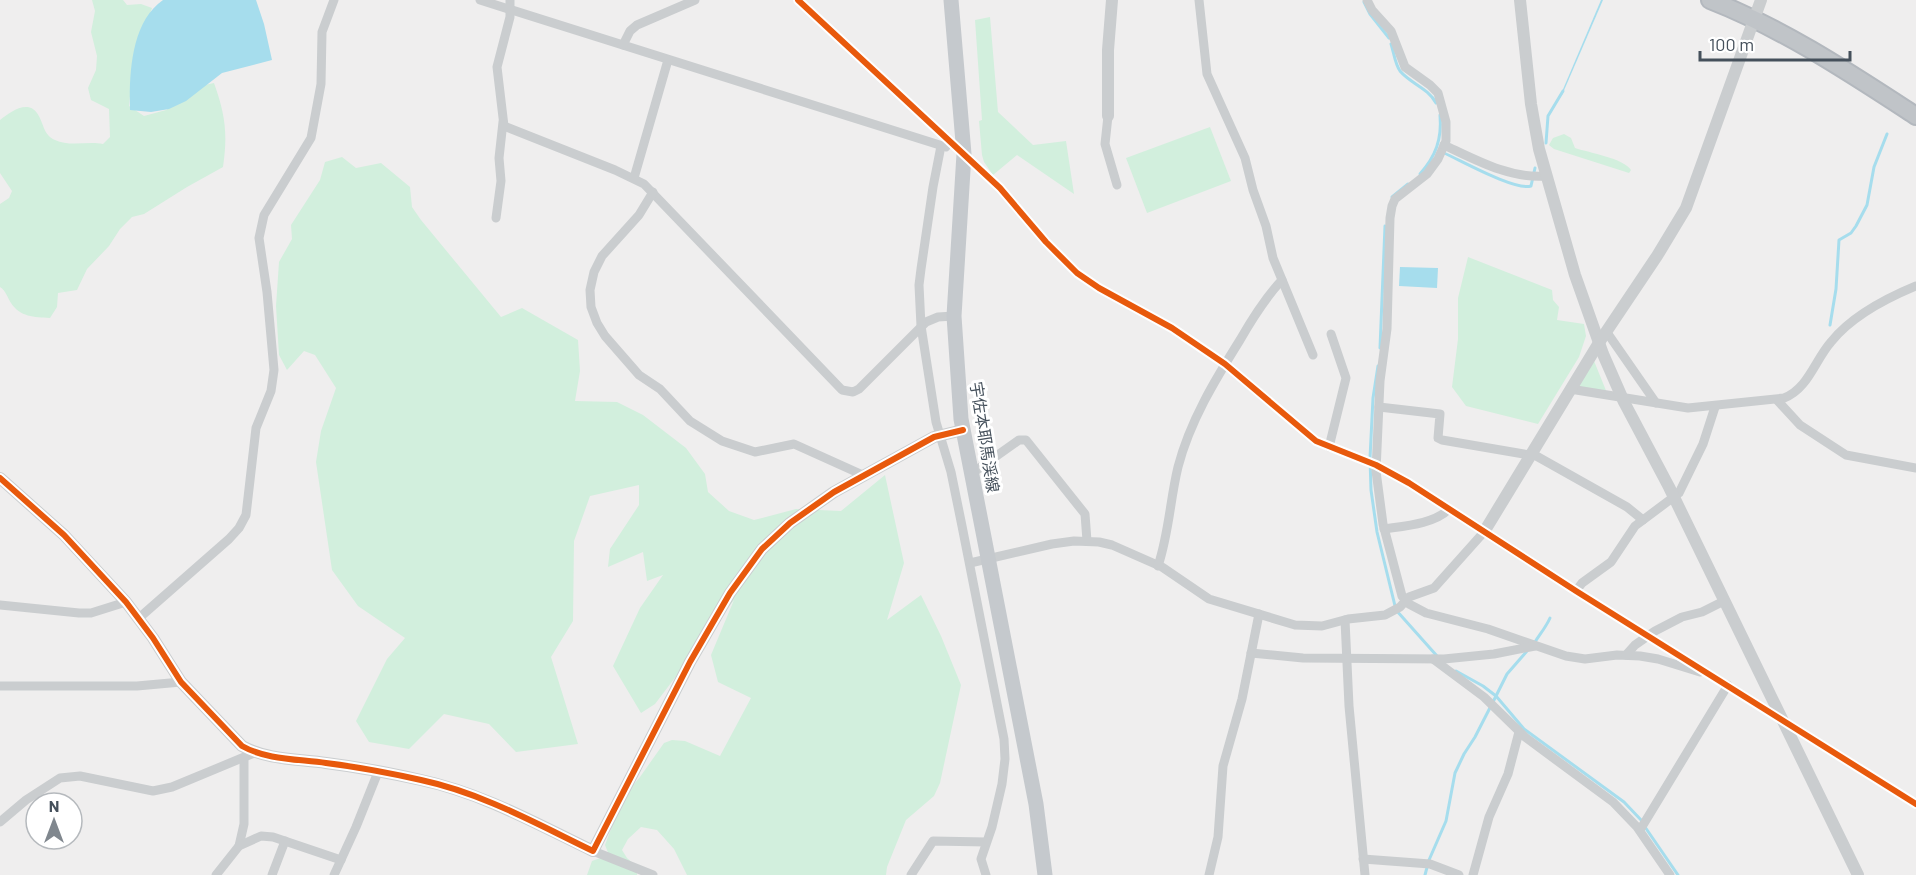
<svg xmlns="http://www.w3.org/2000/svg" width="1916" height="875" viewBox="0 0 1916 875" font-family="Barlow,'Noto Sans JP',sans-serif">
<style>
.green{fill:#d2efdd}
.water{fill:#a6dded}
.lines{fill:none;stroke-linecap:round;stroke-linejoin:round}
.stream{stroke:#a6dded;stroke-width:3}
.trunk-casing{stroke:#b3b8be;stroke-width:20}
.minor{stroke:#cacdcf;stroke-width:9}
.tertiary{stroke:#cacdcf;stroke-width:12}
.primary{stroke:#c5c9cd;stroke-width:15}
.trunk{stroke:#c0c4c8;stroke-width:16}
.cycleway-casing{stroke:#fff;stroke-width:10}
.cycleway{stroke:#e8590c;stroke-width:6}
.labels{text-anchor:middle;stroke-width:6;stroke-linejoin:round;paint-order:stroke}
.street-label{font-size:16px;fill:#45505b;stroke:#fff}
</style>
<rect width="100%" height="100%" fill="#efeeee"/>
<!-- green -->
<g class="green">
<path d="M92,0H123L127,5L141,4L152,8C140,41 132,72 129,106L144,116L166,110L200,86L214,83C225,114 228,133 223,167L187,187L144,214L132,217L120,229L109,246L87,269L77,290L58,293L57,307L50,318C34,317 20,317 11,303C7,297 6,291 0,287V204L9,198L12,191L0,173V120C9,113 27,99 37,113C44,123 43,135 55,140C69,147 88,141 103,144L110,137L109,109L91,100L88,88L96,70L97,56L91,32L95,11Z"/>
<path d="M990,17L998,112L1033,145L1066,141L1074,194L1017,155L993,175L984,162L982,155L979,121L982,120L975,20Z"/>
<path d="M1210,127L1231,181L1147,213L1126,158Z"/>
<path d="M1564,134L1571,138L1575,148C1590,153 1623,158 1631,170L1629,173L1554,149L1549,145L1553,138Z"/>
<path d="M342,157L356,168L381,163L410,187L412,207L421,220L501,317L522,308L578,340L580,371L575,401L617,402L643,415L686,448L705,474L708,492L729,511L754,520L796,509L841,511L885,475L904,563L887,620L921,595L941,636L961,685L940,783L934,796L906,820L887,867L886,875H687L674,849L657,830L641,827L628,839L622,850L627,858L637,867V875H587L592,861L609,855L605,845L623,797L640,777L664,743L672,740L685,741L720,756L751,698L718,682L711,655L734,600L655,704L641,713L613,666L640,608L663,575L647,581L643,552L608,567L610,549L639,505V485L590,496L574,541L573,621L551,657L578,744L516,752L489,724L444,714L409,749L369,742L356,721L387,659L405,638L358,606L332,570L316,462L321,431L336,388L315,355L304,351L287,370L279,355L276,306L279,262L292,239L291,225L320,180L325,162Z"/>
<path d="M1468,257L1552,290L1553,300L1559,307L1557,320L1584,324L1586,336L1579,357L1538,424L1466,406L1452,387L1458,339V298Z"/>
<path d="M1594,361L1607,393L1575,387Z"/>
</g>
<!-- water -->
<g class="water">
<path d="M163,0H256L264,24L272,60L222,73L186,101L169,109L151,112L130,110C129,74 131,22 163,0Z"/>
<path d="M1601,0H1603L1562,95L1561,94Z"/>
<path d="M1400,267L1438,268L1437,288L1399,286Z"/>
</g>
<g class="lines">
<!-- stream -->
<g class="stream">
<path d="M1364,2L1370,14L1389,38"/>
<path d="M1391,44C1394,53 1395,64 1400,71C1411,84 1428,88 1436,103"/>
<path d="M1546,143L1548,116L1563,91"/>
<path d="M1444,153C1462,161 1515,191 1531,186L1535,168"/>
<path d="M1420,174C1436,156 1442,139 1440,115"/>
<path d="M1392,197L1408,184"/>
<path d="M1830,325L1836,289L1839,240L1851,233L1856,226L1867,205L1874,167L1887,134"/>
<path d="M1380,348L1385,226"/>
<path d="M1378,366L1373,398L1370,458L1371,490L1377,532L1396,610L1437,656"/>
<path d="M1535,642C1540,634 1546,627 1550,618"/>
<path d="M1527,651L1507,674L1496,696L1524,729L1624,802L1642,821"/>
<path d="M1645,827L1678,875"/>
<path d="M1425,875L1429,860L1446,821L1455,773L1464,754L1475,737L1496,696L1483,686L1456,671"/>
</g>
<defs>
<path id="trunk" d="M1710,0C1784,29 1850,73 1916,116"/>
</defs>
<!-- trunk casing -->
<use href="#trunk" class="trunk-casing"/>
<!-- minor -->
<g class="minor">
<path d="M480,0L946,147"/>
<path d="M510,0V17L497,67L504,126L615,170L644,184L842,390L853,392L859,389L926,322L938,317L954,316"/>
<path d="M798,0L1000,188L1046,242L1077,273L1099,288L1172,328L1225,364L1316,441L1376,465L1409,483L1576,591L1916,804"/>
<path d="M1199,0L1207,74L1245,158L1253,190L1266,226L1273,258L1313,355"/>
<path d="M1367,0L1372,10L1391,31L1405,67L1430,85L1438,93L1446,122V141L1438,159L1427,174L1395,199L1392,206L1390,218L1387,329L1380,381L1376,471L1383,524L1402,596L1409,604L1426,613L1488,629L1566,656L1585,659L1617,655L1640,656L1658,659L1700,672"/>
<path d="M623,45L630,31L637,25L695,0"/>
<path d="M1108,116L1105,144L1117,185"/>
<path d="M1444,145C1476,160 1510,179 1546,176"/>
<path d="M941,146L933,187L921,269L919,285L921,326L936,422L951,472L962,526L1004,739L1005,759L1002,784L992,827L981,859L986,875"/>
<path d="M634,178L668,60"/>
<path d="M653,192L639,215L602,256L594,272L590,290L591,307L597,323L605,336L639,375L660,389L690,421L722,441L755,452L794,444L865,476"/>
<path d="M496,218L501,181L499,158L503,122"/>
<path d="M1606,331L1656,403"/>
<path d="M1570,389L1688,408L1784,398C1808,389 1815,360 1831,342C1851,317 1887,298 1916,286"/>
<path d="M1777,400L1800,425L1846,455L1916,468"/>
<path d="M1379,407L1440,414L1438,438L1442,440L1530,455"/>
<path d="M1329,447L1346,378L1331,334"/>
<path d="M1531,453L1627,507L1643,520"/>
<path d="M971,474L1019,440H1026L1085,514L1087,541"/>
<path d="M1384,529C1404,526 1434,524 1449,509"/>
<path d="M970,563L1052,544L1074,541L1099,542L1112,545L1162,567L1209,599L1295,625L1322,626L1348,619L1385,615L1400,607L1409,597L1434,588L1484,532"/>
<path d="M1158,566C1169,533 1170,500 1178,467C1190,421 1215,380 1240,340C1252,319 1265,298 1282,280"/>
<path d="M1576,591L1582,583L1611,562L1635,526L1679,493L1703,444L1715,407"/>
<path d="M0,605L79,613H91L126,602"/>
<path d="M139,618L229,539L239,528L246,515L256,428L271,391L274,370L267,292L259,238L264,215L311,138L321,84L322,32L334,0"/>
<path d="M1345,620L1349,706L1365,875"/>
<path d="M1251,653L1303,658L1444,659L1494,654L1535,646"/>
<path d="M1626,655L1635,645L1655,631L1682,617L1702,612L1724,601"/>
<path d="M1433,659L1484,697L1525,737L1613,802L1637,827L1670,875"/>
<path d="M0,686H137L181,682"/>
<path d="M0,822L26,800L60,778L80,776L153,791L172,787L254,753"/>
<path d="M1640,830L1728,685"/>
<path d="M239,846L244,824V758"/>
<path d="M593,851L653,875"/>
<path d="M1363,859L1430,864L1459,875"/>
<path d="M216,875L239,846L261,836L273,837L341,860"/>
<path d="M272,875L285,841"/>
<path d="M334,875L356,827L378,772"/>
<path d="M911,875L933,841L986,842"/>
<path d="M1209,875L1218,837L1223,766L1242,699L1259,614"/>
<path d="M1473,875L1489,817L1508,774L1519,732"/>
</g>
<!-- tertiary -->
<g class="tertiary">
<path d="M1520,0L1531,104L1539,149L1575,275L1603,354L1624,402L1669,487L1858,875"/>
<path d="M1108,116V50L1112,0"/>
<path d="M0,478L64,535L126,602L153,638L181,682L242,746C267,760 298,759 326,763C358,767 390,773 421,780C482,793 537,824 593,851L690,662L730,593L762,549L790,523L834,492L934,437L963,430"/>
<path d="M1484,532L1600,341L1657,256L1686,208L1761,0"/>
</g>
<!-- primary -->
<path class="primary" d="M951,0L964,154L954,316L961,419L1036,804L1045,875"/>
<!-- trunk -->
<use href="#trunk" class="trunk"/>
<defs>
<g id="cycleway">
<path d="M798,0L1000,188L1046,242L1077,273L1099,288L1172,328L1225,364L1316,441L1376,465L1409,483L1576,591L1916,804"/>
<path d="M0,478L64,535L126,602L153,638L181,682L242,746C267,760 298,759 326,763C358,767 390,773 421,780C482,793 537,824 593,851L690,662L730,593L762,549L790,523L834,492L934,437L963,430"/>
</g>
</defs>
<!-- cycleway casing -->
<use href="#cycleway" class="cycleway-casing"/>
<!-- cycleway -->
<use href="#cycleway" class="cycleway"/>
</g>
<g class="labels">
<!-- street labels -->
<g class="street-label">
<text transform="translate(985 437) rotate(81)" y="6">宇佐本耶馬渓線</text>
</g>
</g>
<!-- north arrow -->
<g transform="translate(54 821)"><circle r="28" fill="#ffffff" stroke="#b5b9bd" stroke-width="1.5"/>
<path d="M0-4.5L10 22L0 15L-10 22Z" fill="#80878e"/>
<text y="-9" font-size="16" font-weight="bold" text-anchor="middle" fill="#45505b">N</text>
</g>
<!-- scale -->
<path d="M1700 51v9h150v-9" fill="none" stroke="#45505b" stroke-width="3"/>
<text x="1709" y="51" font-size="18" fill="#45505b" stroke="#ffffff" stroke-width="4.5" paint-order="stroke">100 m</text>
</svg>
